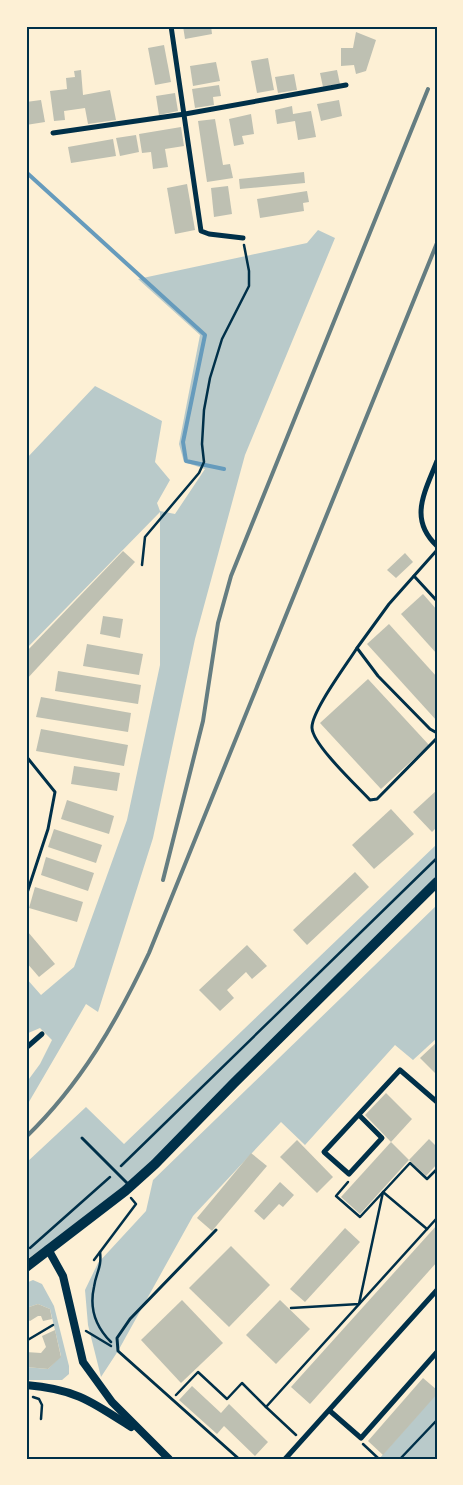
<svg xmlns="http://www.w3.org/2000/svg" width="463" height="1485" viewBox="0 0 463 1485" font-family="'Public Sans',sans-serif">
<style>
.green{fill:#b9caca}
.lines{fill:none;stroke-linecap:round;stroke-linejoin:round}
.stream{stroke:#669bbc;stroke-width:4}
.building{fill:#bec0b2}
.path{stroke:#003049;stroke-width:2.5}
.service{stroke:#003049;stroke-width:3}
.minor{stroke:#003049;stroke-width:5}
.tertiary{stroke:#003049;stroke-width:8}
.primary{stroke:#003049;stroke-width:10}
.rail{stroke:#657d81;stroke-width:4}
.neatline{fill:none;stroke:#003049;stroke-width:2}
</style>
<rect width="100%" height="100%" fill="#fdf0d5"/>
<!-- green -->
<g class="green">
<path d="M318,230L335,238L245,455L195,639L153,838L98,1012L86,1004L26,1107V1083L40,1064L52,1040L40,1028L26,1034V978L41,995L74,967L127,820L160,665V512L26,649V459L95,386L162,421L155,462L170,480L157,503L160,511L175,514L205,469L184,462L179,444L200,335L138,279L307,243Z"/>
<path d="M437,844V881L233,1084L134,1178L85,1219L26,1260V1163L86,1107L124,1144Z"/>
<path d="M437,905V1038L413,1060L395,1045L305,1145L281,1122L193,1216L118,1351L101,1377L88,1325L85,1290L98,1263L146,1211L153,1180Z"/>
<path d="M33,1280L42,1284L54,1306L69,1366V1374L62,1380H26V1367L48,1369L61,1356L50,1309L38,1304L26,1308V1283Z"/>
<path d="M436,1394L437,1459H379Z"/>
</g>
<g class="lines">
<!-- stream -->
<path class="stream" d="M26,172L205,335L183,442L186,461L224,469"/>
</g>
<!-- building -->
<g class="building">
<path d="M183,26H211L212,34L185,39Z"/>
<path d="M356,32L376,40L366,71L356,74L354,65L341,66V48H353Z"/>
<path d="M164,45L171,82L155,85L148,48Z"/>
<path d="M268,58L274,90L257,93L251,61Z"/>
<path d="M216,62L220,81L193,86L190,66Z"/>
<path d="M81,70L83,95L110,90L116,120L88,124L85,108L64,111L65,120L54,121L50,91L67,89L66,78L75,77L74,71Z"/>
<path d="M337,70L340,84L323,87L320,73Z"/>
<path d="M294,74L297,90L278,93L275,77Z"/>
<path d="M219,85L221,96L213,97L214,105L195,108L192,89Z"/>
<path d="M175,93L178,111L159,115L156,96Z"/>
<path d="M41,100L45,122L26,125V102Z"/>
<path d="M339,100L342,116L321,121L317,104Z"/>
<path d="M292,106L293,114L311,111L316,137L298,140L295,121L277,124L275,110Z"/>
<path d="M251,114L254,134L242,136L244,144L234,146L229,119Z"/>
<path d="M215,119L223,165L230,164L233,178L207,182L198,121Z"/>
<path d="M181,127L184,146L165,149L168,167L153,169L151,152L142,153L139,134Z"/>
<path d="M136,135L139,152L120,156L116,138Z"/>
<path d="M113,139L116,156L71,163L68,147Z"/>
<path d="M304,172L305,183L240,189L239,179Z"/>
<path d="M187,184L195,230L175,234L167,188Z"/>
<path d="M228,186L232,214L214,217L211,188Z"/>
<path d="M307,191L309,202L303,203L304,211L260,218L257,199Z"/>
<path d="M123,551L135,562L26,680V652Z"/>
<path d="M405,553L413,562L396,578L387,570Z"/>
<path d="M423,594L437,610V654L401,614Z"/>
<path d="M103,616L123,619L120,638L100,634Z"/>
<path d="M389,624L437,677V721L367,644Z"/>
<path d="M87,644L143,654L139,675L83,666Z"/>
<path d="M58,671L141,685L138,704L55,691Z"/>
<path d="M368,679L429,745L381,789L320,723Z"/>
<path d="M41,697L131,713L128,732L36,717Z"/>
<path d="M41,729L128,745L124,766L36,751Z"/>
<path d="M74,766L120,773L117,791L71,784Z"/>
<path d="M437,790V827L432,832L413,812Z"/>
<path d="M67,800L114,816L109,834L61,819Z"/>
<path d="M391,809L414,834L374,869L352,845Z"/>
<path d="M54,829L102,845L96,863L48,847Z"/>
<path d="M46,857L94,873L88,891L41,875Z"/>
<path d="M355,872L369,887L307,945L293,930Z"/>
<path d="M35,887L83,902L77,922L29,908Z"/>
<path d="M28,932L55,964L39,977L26,962Z"/>
<path d="M247,945L267,966L252,979L246,972L227,990L234,998L220,1011L199,990Z"/>
<path d="M437,1042V1075L420,1058Z"/>
<path d="M386,1093L412,1119L391,1142L365,1115Z"/>
<path d="M429,1139L437,1147V1164L426,1176L409,1160Z"/>
<path d="M297,1140L333,1177L317,1193L280,1157Z"/>
<path d="M391,1142L409,1160L360,1214L341,1197Z"/>
<path d="M251,1153L267,1166L212,1231L197,1218Z"/>
<path d="M280,1182L294,1195L283,1207L279,1204L264,1220L254,1211Z"/>
<path d="M437,1225V1262L310,1404L291,1387Z"/>
<path d="M345,1228L360,1242L305,1302L290,1289Z"/>
<path d="M231,1246L270,1285L229,1327L189,1288Z"/>
<path d="M182,1300L223,1343L181,1383L141,1340Z"/>
<path d="M280,1300L310,1329L276,1364L246,1335Z"/>
<path d="M38,1304L50,1309L52,1319L43,1321L41,1316H38L30,1321L26,1319V1308Z"/>
<path d="M55,1330L61,1357L48,1369L26,1367V1352L41,1353L46,1347L42,1336Z"/>
<path d="M423,1378L437,1390V1394L383,1455L368,1441Z"/>
<path d="M192,1386L221,1413L229,1404L268,1442L255,1456L224,1426L217,1434L179,1400Z"/>
</g>
<g class="lines">
<!-- path -->
<g class="path">
<path d="M142,565L145,537L199,473L204,462L202,444L204,410L210,378L222,339L249,286V271L244,245"/>
<path d="M121,1166L437,858"/>
<path d="M348,1182L336,1196L360,1217L410,1163L427,1179L437,1169"/>
<path d="M30,1248L110,1177"/>
<path d="M100,1252C102,1268 96,1272 94,1287C89,1309 96,1327 111,1342"/>
<path d="M94,1260L136,1204L131,1198"/>
<path d="M291,1308L359,1304L383,1192L427,1229"/>
<path d="M86,1331L111,1346"/>
<path d="M26,1341L53,1325"/>
<path d="M176,1395L198,1372L227,1399L242,1383L266,1407"/>
<path d="M33,1397L39,1399L42,1405L41,1419"/>
<path d="M296,1435L266,1407L437,1218"/>
<path d="M363,1444L379,1459"/>
<path d="M400,1459L437,1420"/>
</g>
<!-- service -->
<g class="service">
<path d="M437,550L389,604L357,648L378,676L430,729L437,733"/>
<path d="M414,576L437,601"/>
<path d="M357,648C347,664 311,712 312,728C313,745 357,786 370,800L377,799L437,738"/>
<path d="M26,756L55,792L48,829L26,896"/>
<path d="M82,1138L129,1185"/>
<path d="M216,1230L130,1319L117,1338L118,1351L239,1459"/>
</g>
<!-- minor -->
<g class="minor">
<path d="M171,26L201,231L209,234L243,238"/>
<path d="M53,133L185,114L346,85"/>
<path d="M437,461C425,492 408,519 437,546"/>
<path d="M26,1048L42,1034"/>
<path d="M359,1115L382,1138L349,1174L324,1152L400,1070L437,1102"/>
<path d="M330,1411L361,1438L437,1352"/>
<path d="M285,1459L437,1290"/>
</g>
<!-- tertiary -->
<g class="tertiary">
<path d="M48,1249L63,1276L83,1362L112,1402L169,1459"/>
<path d="M26,1385C75,1389 91,1401 131,1427"/>
</g>
<!-- primary -->
<path class="primary" d="M26,1267L125,1191L155,1164L234,1083L437,882"/>
<!-- rail -->
<g class="rail">
<path d="M163,880L203,721L218,623L231,576L428,89"/>
<path d="M26,1137C81,1084 117,1021 149,953L437,243"/>
</g>
</g>
<!-- border -->
<rect width="463" height="1485" fill="none" stroke="#fdf0d5" stroke-width="55"/>
<rect x="28" y="28" width="408" height="1430" class="neatline"/>
</svg>
